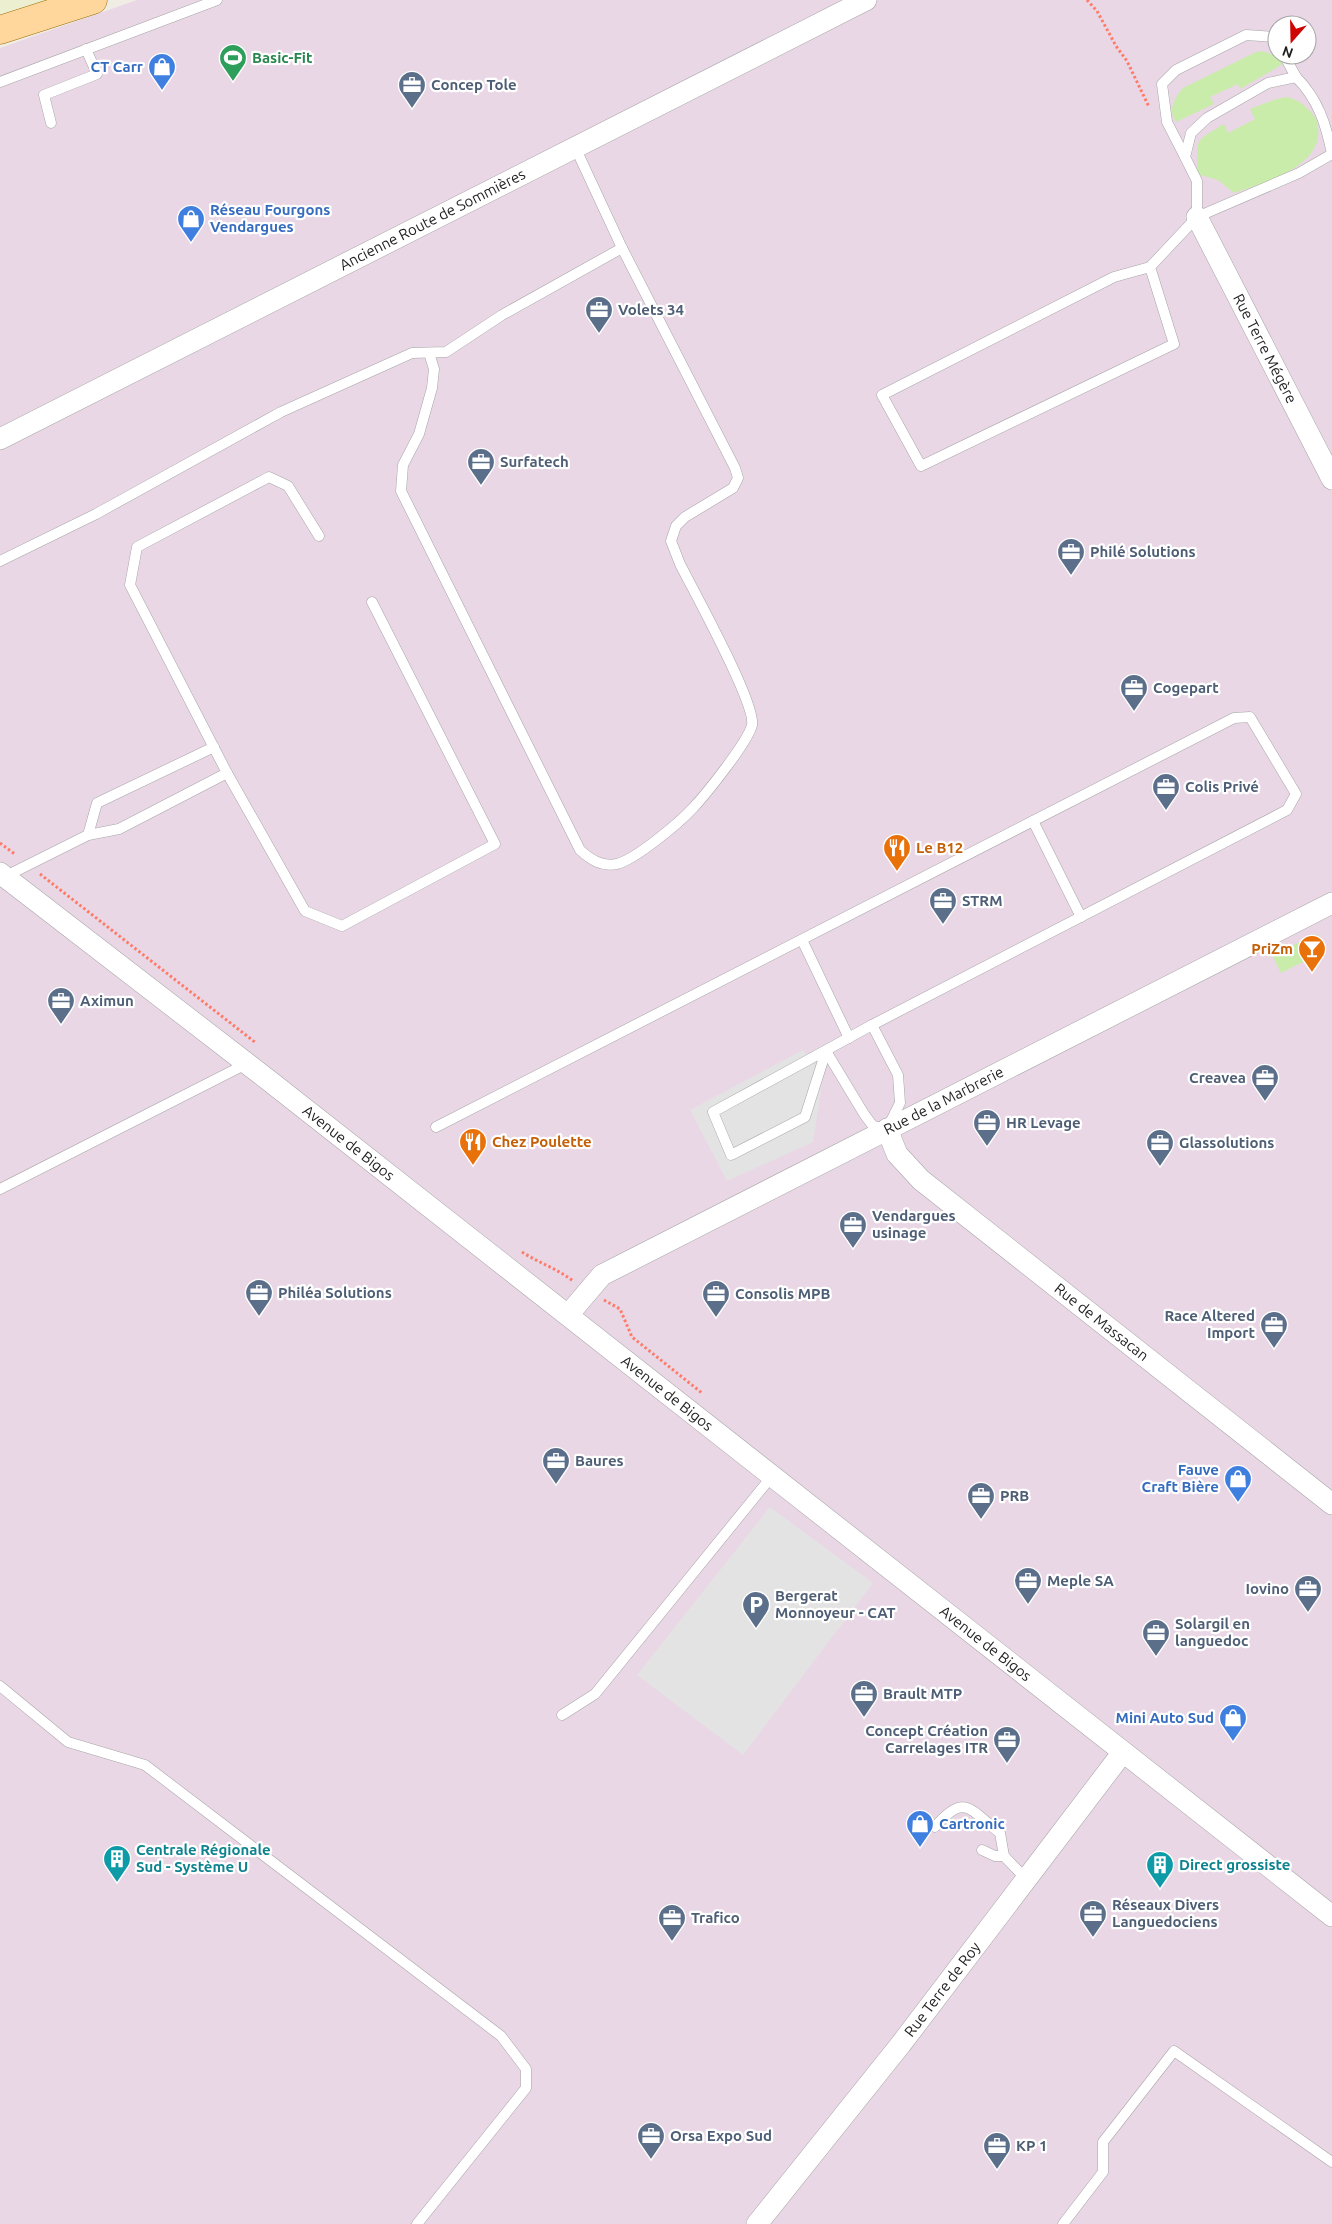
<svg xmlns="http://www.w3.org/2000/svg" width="1332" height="2224" viewBox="0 0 1332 2224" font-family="Ubuntu,sans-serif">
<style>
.industrial{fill:#ead7e6;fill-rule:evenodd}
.farmland{fill:#ecefd0}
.grass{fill:#c9ecaa}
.parking{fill:#e3e3e3}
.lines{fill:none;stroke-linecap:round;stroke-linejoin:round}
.lane-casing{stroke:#a6a6a6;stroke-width:11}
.street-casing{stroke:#a6a6a6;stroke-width:22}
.primary-casing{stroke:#9a6b00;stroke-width:29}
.path{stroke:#fe7b68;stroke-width:3;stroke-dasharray:2.5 2.5;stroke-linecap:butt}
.lane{stroke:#fff;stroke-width:10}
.street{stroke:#fff;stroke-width:21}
.primary{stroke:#ffd69c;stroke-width:28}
.labels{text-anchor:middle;stroke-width:4.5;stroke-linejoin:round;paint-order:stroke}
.leisure-label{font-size:15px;font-weight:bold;fill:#27864d;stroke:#fff;text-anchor:start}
.shop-label{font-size:15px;font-weight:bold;fill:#366cbe;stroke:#fff;text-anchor:end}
.service-label{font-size:15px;font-weight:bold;fill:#4e5e75;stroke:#fff;text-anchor:start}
.street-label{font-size:15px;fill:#1f1f1f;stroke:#fff}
.food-label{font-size:15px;font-weight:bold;fill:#c56008;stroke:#fff;text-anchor:start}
.culture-label{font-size:15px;font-weight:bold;fill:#0d838f;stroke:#fff;text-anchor:start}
</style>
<rect width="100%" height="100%" fill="#f0ede5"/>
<!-- industrial -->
<path class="industrial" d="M137,0H1332V2224H0V48ZM1277,25H1307V55H1277Z"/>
<!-- farmland -->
<path class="farmland" d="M0,0H49L0,18Z"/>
<!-- grass -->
<g class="grass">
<path d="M1263,51L1275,56L1283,64L1240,89L1238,84L1210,97L1214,104L1176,122C1167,110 1175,97 1183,88L1256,52Z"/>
<path d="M1286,97C1299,99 1309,108 1316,119C1332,165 1263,183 1234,193L1218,180L1197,174C1199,139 1190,144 1224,124L1228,133L1255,119L1250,109L1273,100Z"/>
<path d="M1317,934L1325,951L1281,973L1272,955Z"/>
</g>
<!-- parking -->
<g class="parking">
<path d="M803,1050L823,1077L813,1142L727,1181L690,1110Z"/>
<path d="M770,1507L873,1583L743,1755L637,1675Z"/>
</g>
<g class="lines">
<defs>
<g id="lane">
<path d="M1284,55L1296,77"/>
<path d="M0,82L217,0"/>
<path d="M51,123L44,95L97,74L86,49"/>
<path d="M1185,157L1167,122L1162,84L1176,70L1246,35L1274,37L1277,43"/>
<path d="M1150,267L1174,344L921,466L882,395L1114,277L1150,267L1197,217L1299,173L1332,154C1326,124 1318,99 1296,77L1268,83L1207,118L1191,133L1185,157L1197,181V217"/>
<path d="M429,353L434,369L432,388L419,434L403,465L401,491L580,850C591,860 602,867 617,864C636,859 679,823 693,808C706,794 748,742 752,725C756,703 693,590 680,564L671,541L676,526L685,517L733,488L738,478L735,468L622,248"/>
<path d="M0,561L96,514L281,412L412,353L446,352L502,315L622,248L575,147"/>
<path d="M227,773L130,585L137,547L269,477L288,486L319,536"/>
<path d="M1033,821L1081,917"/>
<path d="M88,835L97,803L214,747"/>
<path d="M4,877L88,835L119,829L227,773L305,911L342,926L495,844L372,602"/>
<path d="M802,940L849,1038"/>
<path d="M826,1051L864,1114L873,1126L887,1129L900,1103L898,1075L872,1025"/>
<path d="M436,1127L1234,718L1250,717L1296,794L1287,810L872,1025L713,1112L731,1155L805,1117L826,1051"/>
<path d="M0,1189L246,1064"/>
<path d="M0,1686L68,1742L145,1765L501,2036L526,2069V2088L417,2224"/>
<path d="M562,1715L595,1694L772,1476"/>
<path d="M935,1827C965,1792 970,1810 1000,1833L1004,1856L1026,1879"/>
<path d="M982,1850L995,1856H1004"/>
<path d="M1063,2224L1103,2172V2142L1174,2051L1332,2162"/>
</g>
<g id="street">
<path id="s1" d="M1197,217L1332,479"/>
<path id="s2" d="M0,439L866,0"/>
<path id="s3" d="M0,873L267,1079L1332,1916"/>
<path id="s4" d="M887,1129L897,1154L921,1180L1332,1504"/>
<path id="s5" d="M568,1315L602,1275L1332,903"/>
<path id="s6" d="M757,2224L901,2044L1123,1752"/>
</g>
<path id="primary" d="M0,30L93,0"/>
</defs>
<!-- lane casing -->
<use href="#lane" class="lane-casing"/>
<!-- street casing -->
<use href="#street" class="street-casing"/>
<!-- primary casing -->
<use href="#primary" class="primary-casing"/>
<!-- path -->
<g class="path">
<path d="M1087,0L1097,11L1116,46L1127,61L1149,107"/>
<path d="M0,843L16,855"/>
<path d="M40,874L256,1043"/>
<path d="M522,1252C539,1263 558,1269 573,1281"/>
<path d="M604,1300L620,1309L632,1337L702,1393"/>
</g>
<!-- lane -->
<use href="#lane" class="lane"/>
<!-- street -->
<use href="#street" class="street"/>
<!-- primary -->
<use href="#primary" class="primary"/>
</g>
<!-- icons -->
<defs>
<symbol id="stadium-pin" viewBox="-11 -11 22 30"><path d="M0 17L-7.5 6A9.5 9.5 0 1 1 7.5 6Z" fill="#2e9e5b" stroke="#fff"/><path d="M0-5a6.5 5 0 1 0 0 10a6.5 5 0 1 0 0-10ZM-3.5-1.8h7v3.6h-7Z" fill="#fff"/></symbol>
<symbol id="shop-pin" viewBox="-11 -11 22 30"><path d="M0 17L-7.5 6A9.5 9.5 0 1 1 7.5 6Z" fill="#3f7fe0" stroke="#fff"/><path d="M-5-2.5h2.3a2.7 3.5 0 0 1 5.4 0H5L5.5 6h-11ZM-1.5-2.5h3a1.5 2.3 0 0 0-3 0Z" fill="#fff"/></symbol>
<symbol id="office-pin" viewBox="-11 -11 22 30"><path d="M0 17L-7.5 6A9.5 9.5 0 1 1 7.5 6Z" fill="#5c6f8a" stroke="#fff"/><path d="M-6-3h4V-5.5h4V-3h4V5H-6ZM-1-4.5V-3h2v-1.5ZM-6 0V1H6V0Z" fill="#fff"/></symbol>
<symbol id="restaurant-pin" viewBox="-11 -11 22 30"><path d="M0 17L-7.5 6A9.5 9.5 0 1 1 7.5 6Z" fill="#e8710a" stroke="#fff"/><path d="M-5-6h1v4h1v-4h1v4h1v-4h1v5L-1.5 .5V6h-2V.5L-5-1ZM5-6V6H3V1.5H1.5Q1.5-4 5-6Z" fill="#fff"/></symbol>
<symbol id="bar-pin" viewBox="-11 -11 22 30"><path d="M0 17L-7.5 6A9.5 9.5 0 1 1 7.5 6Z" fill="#e8710a" stroke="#fff"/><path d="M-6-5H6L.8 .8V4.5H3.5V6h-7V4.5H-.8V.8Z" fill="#fff"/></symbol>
<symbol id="parking-pin" viewBox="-11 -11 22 30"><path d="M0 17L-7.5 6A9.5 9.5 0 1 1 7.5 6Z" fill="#5c6f8a" stroke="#fff"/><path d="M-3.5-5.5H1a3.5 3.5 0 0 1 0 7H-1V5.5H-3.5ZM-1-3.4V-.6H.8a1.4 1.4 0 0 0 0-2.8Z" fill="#fff"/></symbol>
<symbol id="building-pin" viewBox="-11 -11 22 30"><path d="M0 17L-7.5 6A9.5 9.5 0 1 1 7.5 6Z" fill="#0f9aa8" stroke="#fff"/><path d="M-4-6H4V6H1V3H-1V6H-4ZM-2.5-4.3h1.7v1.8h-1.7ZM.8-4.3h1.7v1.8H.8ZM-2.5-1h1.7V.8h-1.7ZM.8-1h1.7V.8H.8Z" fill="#fff"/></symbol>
</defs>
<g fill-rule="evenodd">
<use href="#stadium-pin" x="217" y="42" width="32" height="43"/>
<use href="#shop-pin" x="146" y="51" width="32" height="43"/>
<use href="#office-pin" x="396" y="69" width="32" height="43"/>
<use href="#shop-pin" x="175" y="203" width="32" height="43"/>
<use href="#office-pin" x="583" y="294" width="32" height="43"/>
<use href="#office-pin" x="465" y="446" width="32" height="43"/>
<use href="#office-pin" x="1055" y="536" width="32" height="43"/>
<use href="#office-pin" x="1118" y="672" width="32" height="43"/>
<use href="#office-pin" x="1150" y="771" width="32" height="43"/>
<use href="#restaurant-pin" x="881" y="832" width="32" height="43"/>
<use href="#office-pin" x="927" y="885" width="32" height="43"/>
<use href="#bar-pin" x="1296" y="933" width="32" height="43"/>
<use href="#office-pin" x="45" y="985" width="32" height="43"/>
<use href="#office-pin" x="1249" y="1062" width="32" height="43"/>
<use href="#office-pin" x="971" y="1107" width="32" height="43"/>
<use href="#restaurant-pin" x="457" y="1126" width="32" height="43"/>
<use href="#office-pin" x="1144" y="1127" width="32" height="43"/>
<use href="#office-pin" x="837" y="1209" width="32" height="43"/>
<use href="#office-pin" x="243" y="1277" width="32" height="43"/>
<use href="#office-pin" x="700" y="1278" width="32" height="43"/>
<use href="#office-pin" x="1258" y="1309" width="32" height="43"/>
<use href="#office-pin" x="540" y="1445" width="32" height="43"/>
<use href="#shop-pin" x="1222" y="1463" width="32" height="43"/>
<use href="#office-pin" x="965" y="1480" width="32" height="43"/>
<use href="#office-pin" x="1012" y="1565" width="32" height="43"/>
<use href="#office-pin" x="1292" y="1573" width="32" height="43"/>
<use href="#parking-pin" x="740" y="1589" width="32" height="43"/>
<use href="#office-pin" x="1140" y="1617" width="32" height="43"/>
<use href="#office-pin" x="848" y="1678" width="32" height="43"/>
<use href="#shop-pin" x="1217" y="1702" width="32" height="43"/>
<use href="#office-pin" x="991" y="1724" width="32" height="43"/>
<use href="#shop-pin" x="904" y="1808" width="32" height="43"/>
<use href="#building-pin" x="101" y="1843" width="32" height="43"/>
<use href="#building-pin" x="1144" y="1849" width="32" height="43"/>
<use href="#office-pin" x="1077" y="1898" width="32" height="43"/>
<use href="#office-pin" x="656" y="1902" width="32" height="43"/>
<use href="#office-pin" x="635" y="2120" width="32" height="43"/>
<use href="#office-pin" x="981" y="2130" width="32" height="43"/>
</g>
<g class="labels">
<!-- leisure labels -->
<g class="leisure-label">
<text x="252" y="63">Basic-Fit</text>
</g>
<!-- shop labels -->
<g class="shop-label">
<text x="143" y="72">CT Carr</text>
<text x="210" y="215" text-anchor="start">Réseau Fourgons<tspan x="210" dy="17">Vendargues</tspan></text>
<text x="1219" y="1475">Fauve<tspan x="1219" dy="17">Craft Bière</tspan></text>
<text x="1214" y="1723">Mini Auto Sud</text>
<text x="939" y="1829" text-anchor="start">Cartronic</text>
</g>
<!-- service labels -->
<g class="service-label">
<text x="431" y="90">Concep Tole</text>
<text x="618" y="315">Volets 34</text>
<text x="500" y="467">Surfatech</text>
<text x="1090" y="557">Philé Solutions</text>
<text x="1153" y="693">Cogepart</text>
<text x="1185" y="792">Colis Privé</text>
<text x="962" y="906">STRM</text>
<text x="80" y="1006">Aximun</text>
<text x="1246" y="1083" text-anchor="end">Creavea</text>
<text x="1006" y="1128">HR Levage</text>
<text x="1179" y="1148">Glassolutions</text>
<text x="872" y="1221">Vendargues<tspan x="872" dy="17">usinage</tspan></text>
<text x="278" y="1298">Philéa Solutions</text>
<text x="735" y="1299">Consolis MPB</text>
<text x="1255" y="1321" text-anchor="end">Race Altered<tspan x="1255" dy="17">Import</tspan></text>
<text x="575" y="1466">Baures</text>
<text x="1000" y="1501">PRB</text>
<text x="1047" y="1586">Meple SA</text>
<text x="1289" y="1594" text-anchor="end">Iovino</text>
<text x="775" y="1601">Bergerat<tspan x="775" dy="17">Monnoyeur - CAT</tspan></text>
<text x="1175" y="1629">Solargil en<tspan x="1175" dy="17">languedoc</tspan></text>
<text x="883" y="1699">Brault MTP</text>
<text x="988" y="1736" text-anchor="end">Concept Création<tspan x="988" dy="17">Carrelages ITR</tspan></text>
<text x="1112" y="1910">Réseaux Divers<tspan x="1112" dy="17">Languedociens</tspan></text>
<text x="691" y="1923">Trafico</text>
<text x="670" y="2141">Orsa Expo Sud</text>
<text x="1016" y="2151">KP 1</text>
</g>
<!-- street labels -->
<g class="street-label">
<text dy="5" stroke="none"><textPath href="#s2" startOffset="485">Ancienne Route de Sommières</textPath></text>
<text dy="5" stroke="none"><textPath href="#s1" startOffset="148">Rue Terre Mégère</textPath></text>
<text dy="5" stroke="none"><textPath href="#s5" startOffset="436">Rue de la Marbrerie</textPath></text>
<text dy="5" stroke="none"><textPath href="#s3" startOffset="441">Avenue de Bigos</textPath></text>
<text dy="5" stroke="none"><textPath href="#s4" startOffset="292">Rue de Massacan</textPath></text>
<text dy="5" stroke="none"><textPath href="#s3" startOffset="846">Avenue de Bigos</textPath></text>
<text dy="5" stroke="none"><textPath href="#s3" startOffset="1251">Avenue de Bigos</textPath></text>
<text dy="5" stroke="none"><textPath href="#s6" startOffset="299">Rue Terre de Roy</textPath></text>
</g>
<!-- food labels -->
<g class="food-label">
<text x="916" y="853">Le B12</text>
<text x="1293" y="954" text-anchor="end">PriZm</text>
<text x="492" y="1147">Chez Poulette</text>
</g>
<!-- culture labels -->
<g class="culture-label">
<text x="136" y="1855">Centrale Régionale<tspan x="136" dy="17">Sud - Système U</tspan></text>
<text x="1179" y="1870">Direct grossiste</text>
</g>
</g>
<!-- north arrow -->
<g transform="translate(1292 40) rotate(200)"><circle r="24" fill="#ffffff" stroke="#a5a5a5"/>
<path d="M0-4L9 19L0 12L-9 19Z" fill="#ce0500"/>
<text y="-8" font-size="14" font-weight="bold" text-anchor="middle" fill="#1f1f1f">N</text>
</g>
</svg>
